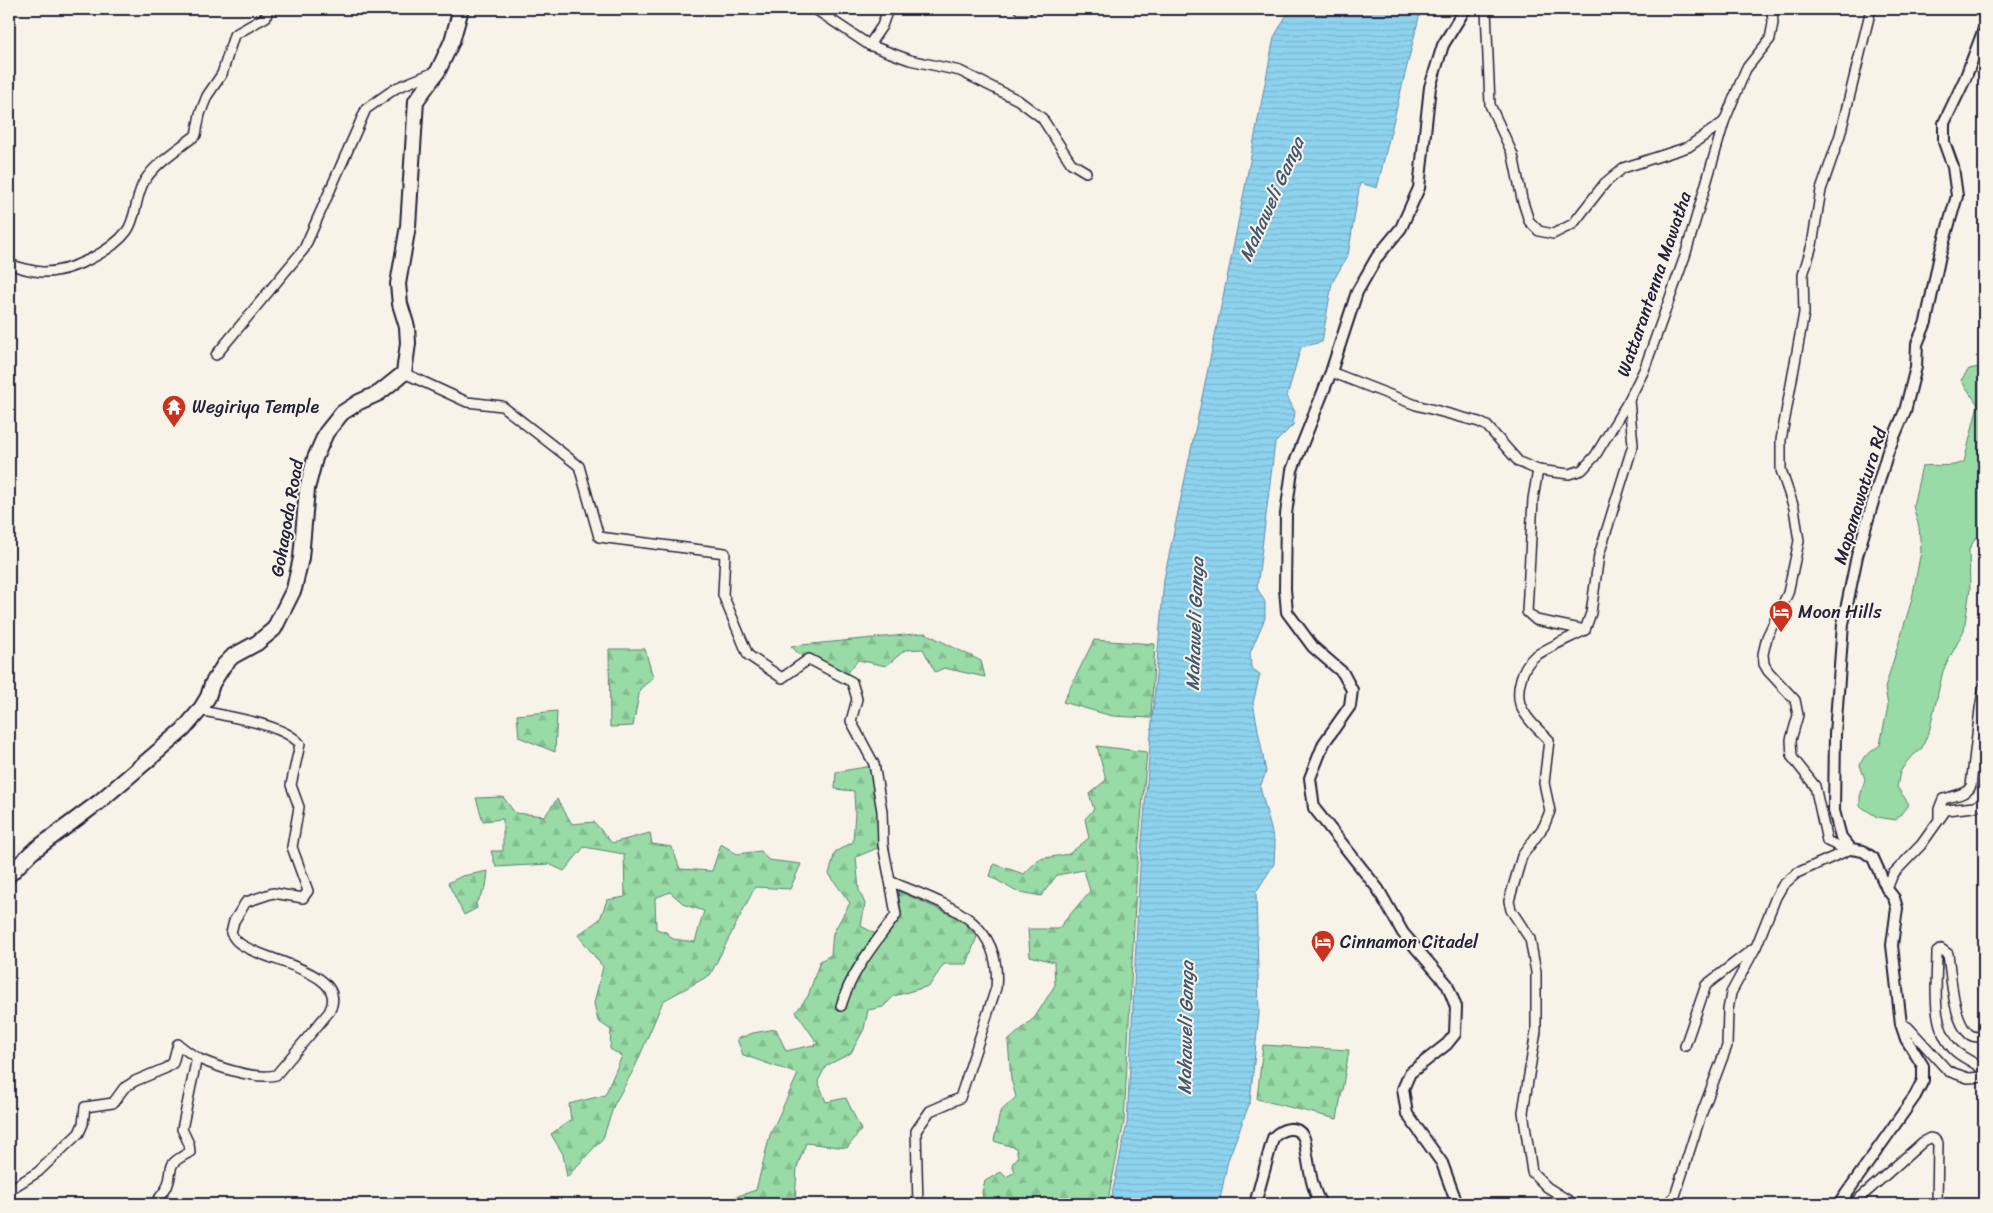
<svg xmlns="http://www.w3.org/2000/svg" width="1993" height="1213" viewBox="0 0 1993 1213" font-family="Sriracha,sans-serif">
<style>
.grass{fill:#98dba6;stroke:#5d7e70}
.forest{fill:url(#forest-firs);stroke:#5d7e70;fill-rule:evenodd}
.water{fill:url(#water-rules);stroke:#638ca7}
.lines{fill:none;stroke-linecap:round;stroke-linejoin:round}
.minor-casing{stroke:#22223b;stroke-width:12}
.tertiary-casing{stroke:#22223b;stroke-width:14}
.primary-casing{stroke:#22223b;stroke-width:18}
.minor{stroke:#f7f3e8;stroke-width:9}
.tertiary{stroke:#f7f3e8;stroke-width:10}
.primary{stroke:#f7f3e8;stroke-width:14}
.labels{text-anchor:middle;stroke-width:4;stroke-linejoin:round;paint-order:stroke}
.street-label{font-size:18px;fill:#22223b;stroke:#f7f3e8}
.poi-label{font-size:18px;fill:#22223b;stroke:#f7f3e8;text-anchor:start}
.water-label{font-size:19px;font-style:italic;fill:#425771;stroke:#f7f3e8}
</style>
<defs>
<pattern id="forest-firs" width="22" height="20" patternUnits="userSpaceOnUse" patternTransform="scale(1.25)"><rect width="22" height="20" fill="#98dba6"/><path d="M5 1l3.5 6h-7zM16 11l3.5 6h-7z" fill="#83bc90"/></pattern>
<pattern id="water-rules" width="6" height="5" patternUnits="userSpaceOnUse" patternTransform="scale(1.25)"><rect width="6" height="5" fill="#8ed3ef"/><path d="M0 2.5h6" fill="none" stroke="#7ab5ce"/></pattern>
</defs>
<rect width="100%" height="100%" fill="#f7f3e8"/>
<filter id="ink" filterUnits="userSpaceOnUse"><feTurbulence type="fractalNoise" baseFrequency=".02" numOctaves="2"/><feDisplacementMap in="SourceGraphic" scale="10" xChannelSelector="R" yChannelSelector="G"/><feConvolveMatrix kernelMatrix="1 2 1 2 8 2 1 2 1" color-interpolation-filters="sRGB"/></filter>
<g filter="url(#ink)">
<!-- grass -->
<path class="grass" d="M1984,366V538H1975L1969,550L1970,589L1964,630L1943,671L1930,728L1922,748L1908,760L1900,772L1897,787L1909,804L1896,820L1877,817L1860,806V797L1865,779L1860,765L1864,757L1880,745L1888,706L1885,688L1912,599L1921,551L1919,527L1913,506L1922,466C1937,464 1951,468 1964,462L1978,405L1961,380L1969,369Z"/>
<!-- forest -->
<g class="forest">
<path d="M925,633L981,661L985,677L944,668L935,672L923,649L905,650L886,666L858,660L845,676L812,655L804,659L791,646Z"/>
<path d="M1094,640L1155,644L1151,718L1112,716L1063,702Z"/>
<path d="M609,649H645L653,678L640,689L633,726L610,727Z"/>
<path d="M557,711L555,752L519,737L517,715Z"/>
<path d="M1097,746L1147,752L1137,865L1124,1122L1107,1204H1040L1014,1200L996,1204H984L982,1192L985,1181L1001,1172L1006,1177L1015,1172L1012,1164L1018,1157L1016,1148L994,1141L1000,1112L1016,1097L1011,1079L1008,1041L1035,1017L1055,985L1054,962L1030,956L1028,929H1058L1090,891L1084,870L1057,875L1041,896L1015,891L990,876L994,864L1024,874L1039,859L1069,854L1089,838L1085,819L1094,809L1089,794L1106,780Z"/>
<path d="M872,766L879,812L880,847L856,857L859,890L865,904L861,926L885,939L902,917L898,891L961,919L977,936L967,964H944L929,986L894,996L883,1007L868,1010L864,1029L851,1053L826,1066L818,1081L826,1102L846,1098L861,1130L847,1148L806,1143L797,1167L795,1204H727L726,1200L756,1190L770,1135L798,1074L743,1055L737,1039L753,1033L776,1029L786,1051L818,1044L796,1012L808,996L820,961L831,955L833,933L850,903L829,874L835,852L853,842L855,812L854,791L835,789L836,772Z"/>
<path d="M503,797L515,813L545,816L557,799L572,824L594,822L612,843L650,833L652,844L672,847L680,869L712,871L721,844L737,854L761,851L768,860L801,864L790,889L755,887L710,975L663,1001L635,1067L614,1105L603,1138L567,1177L563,1154L551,1134L571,1120L569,1104L605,1095L622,1056L610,1049L611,1030L598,1021L594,1003L603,967L578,935L600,919L607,900L625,897L624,854L584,847L564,871L549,864L496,867L491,851H503V819L483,821L476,798ZM670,892L685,905L704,911L695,942L673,939L666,932L656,929L655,898Z"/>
<path d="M488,871L486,887L476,903L477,908L464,915L448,883L462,876Z"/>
<path d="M1263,1045L1349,1050L1337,1119L1257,1099Z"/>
</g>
<!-- water -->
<path class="water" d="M1290,9H1421L1377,188L1360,183L1348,255L1332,283L1322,342L1301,347L1287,396L1295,412L1293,425L1275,443L1257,588L1265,602V618L1250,653L1251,668L1260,674L1253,703L1266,772L1260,787L1275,844L1274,864L1256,892L1259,1013L1250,1102L1228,1160L1219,1204H1110L1127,1123L1140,865L1164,579L1232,254L1274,37Z"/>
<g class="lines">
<defs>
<g id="minor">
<path d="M815,9L869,45L910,60L960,71L1018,100L1042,118L1071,163L1086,172"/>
<path d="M1019,9H1028"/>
<path d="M1486,9L1490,105L1513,155L1522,199L1529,221L1539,231L1553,234L1573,224L1605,183L1623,168L1688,147L1724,122"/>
<path d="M869,45L882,26L888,9"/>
<path d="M9,264C20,268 31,271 42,272C69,273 111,252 127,231C137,217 135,195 145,180C158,161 178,149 196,135L200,114L207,96L222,74L234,35L266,17L268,9"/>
<path d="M216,355L304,249L366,109L396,88L435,72"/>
<path d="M1331,372L1416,405L1479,422L1487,426L1519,462L1538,470L1569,474L1582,470L1595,456L1629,400L1644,370L1685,256L1724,122L1746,69L1770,39L1773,23L1772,9"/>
<path d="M404,373L467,402L502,406L579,466L599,537L725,553L723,595L748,655L782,678L809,659L852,682L857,699L851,721L874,764L882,811L883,845L890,881C942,904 1003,917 996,988L960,1098L930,1111L916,1131L918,1204"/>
<path d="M1538,470L1533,499L1527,612L1536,620L1585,630"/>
<path d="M1939,819V809L1943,799C1952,796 1967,795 1971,786L1980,709L1984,686"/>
<path d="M1851,849L1838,846L1827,841L1815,786L1792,757L1791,740L1798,715L1795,700L1768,671L1764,664L1763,654L1767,637L1788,593L1799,541L1794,508L1781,470V440L1804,313L1803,275L1812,245L1821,190L1840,135L1871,9"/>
<path d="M1887,889L1893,874L1921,845L1946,810L1974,807L1984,802"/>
<path d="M1984,979V988"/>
<path d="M841,1006C851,972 875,943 896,915L890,881"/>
<path d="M1901,1024L1908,1027L1948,1071L1968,1078L1984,1077"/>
<path d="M1984,1036C1979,1037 1974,1038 1969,1034C1953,1021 1951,975 1948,954L1941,949L1937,952C1937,982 1930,1025 1953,1049C1961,1058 1976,1062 1984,1071"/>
<path d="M1685,1046L1706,985L1754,948"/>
<path d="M9,1190L38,1172L79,1133L83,1124L85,1107L113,1103L124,1088L135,1081L166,1068L173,1063L178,1044C184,1049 191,1054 197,1058C217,1067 255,1080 276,1075L329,1012C352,970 258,961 238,942C235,940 233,936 231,933L234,921L246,902L273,893L303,898L308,891L292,847L299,807L291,785L300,744C283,723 226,717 200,710"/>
<path d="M155,1204C158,1199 164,1193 167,1187C176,1165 162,1167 190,1152L189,1144L182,1129L197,1057"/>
<path d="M1574,1204L1547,1187L1532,1172L1523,1112L1536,1031V972L1530,939L1511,910L1509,901L1522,856L1544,826L1550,811L1544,783L1549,740C1539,730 1525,718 1520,704C1516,689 1522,667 1534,657C1544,649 1572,637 1585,630L1591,613L1599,555L1633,445L1629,400"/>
<path d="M1667,1204L1675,1196L1700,1118L1727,1046L1728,1010L1731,993L1756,947L1776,897L1783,885L1797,873L1851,849"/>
<path d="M1853,1204L1924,1141L1930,1138L1934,1139L1938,1143L1937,1204"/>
</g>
<g id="tertiary">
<path d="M1255,1204L1273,1138C1281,1129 1295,1124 1303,1136C1306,1141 1306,1150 1307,1155C1310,1172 1312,1189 1321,1204"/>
<path d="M1457,1204L1442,1163L1407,1114L1403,1089L1410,1073L1447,1044L1455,1034L1456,1007L1447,984L1403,933L1378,889L1314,808L1310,778L1324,743L1350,706L1352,690L1343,673L1313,647L1287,612L1285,589L1286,514L1292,470L1331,372L1357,292L1377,257L1401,228L1419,188L1430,87L1443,45L1465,9"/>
<path d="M1839,1204L1915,1096L1923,1080V1066L1906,1039L1901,1024L1892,945L1897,908L1894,898L1887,889L1873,858L1863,851L1851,849L1841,837L1834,811L1835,734L1843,624L1857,556L1888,451L1905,411L1916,367L1917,344L1926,322L1940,255L1957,196L1953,167L1944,142V123L1965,79L1984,29"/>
</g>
<path id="primary" d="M9,875L32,852L99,802L183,730L200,710L208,697L212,684L224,665L233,656L257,643L274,629L294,589L301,558L307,489L315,458L326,433L342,413L359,402L379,393L404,373L408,343L407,327L400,304L398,284L408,226L416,101L438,71L452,41L461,9"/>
</defs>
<!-- minor casing -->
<use href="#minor" class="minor-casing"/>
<!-- tertiary casing -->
<use href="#tertiary" class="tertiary-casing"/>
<!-- primary casing -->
<use href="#primary" class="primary-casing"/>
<!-- minor -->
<use href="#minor" class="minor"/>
<!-- tertiary -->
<use href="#tertiary" class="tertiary"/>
<!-- primary -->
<use href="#primary" class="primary"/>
</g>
</g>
<!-- icons -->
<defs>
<symbol id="temple-pin" viewBox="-11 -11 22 30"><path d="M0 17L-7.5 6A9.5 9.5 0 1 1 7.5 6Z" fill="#c8321e" stroke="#f7f3e8"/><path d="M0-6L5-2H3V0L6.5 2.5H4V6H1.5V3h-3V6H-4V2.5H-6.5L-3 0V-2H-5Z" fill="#fff"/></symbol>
<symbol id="hotel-pin" viewBox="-11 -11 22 30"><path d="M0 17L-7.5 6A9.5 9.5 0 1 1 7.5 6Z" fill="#c8321e" stroke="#f7f3e8"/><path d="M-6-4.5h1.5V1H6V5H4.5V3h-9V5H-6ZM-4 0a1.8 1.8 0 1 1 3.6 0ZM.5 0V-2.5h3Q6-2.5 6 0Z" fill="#fff"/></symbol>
</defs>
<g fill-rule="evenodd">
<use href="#temple-pin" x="160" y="393" width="28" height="38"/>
<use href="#hotel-pin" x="1767" y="598" width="28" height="38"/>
<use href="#hotel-pin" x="1309" y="928" width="28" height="38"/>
</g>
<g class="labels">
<!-- street labels -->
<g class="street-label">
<text transform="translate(1654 284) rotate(-71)" y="6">Wattarantenna Mawatha</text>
<text transform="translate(1860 496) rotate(-73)" y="6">Mapanawatura Rd</text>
<text transform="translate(287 518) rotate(-80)" y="6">Gohagoda Road</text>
</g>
<!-- poi labels -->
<g class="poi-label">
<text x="192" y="413">Wegiriya Temple</text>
<text x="1798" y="618">Moon Hills</text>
<text x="1340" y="948">Cinnamon Citadel</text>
</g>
<!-- water labels -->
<g class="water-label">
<text transform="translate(1271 199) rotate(-66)" y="7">Mahaweli Ganga</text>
<text transform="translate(1194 624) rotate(-88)" y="7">Mahaweli Ganga</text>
<text transform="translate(1185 1028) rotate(-89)" y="7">Mahaweli Ganga</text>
</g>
</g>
<!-- margin -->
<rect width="1993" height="1213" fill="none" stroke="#f7f3e8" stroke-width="30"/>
<rect x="15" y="15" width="1963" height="1183" fill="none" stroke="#22223b" stroke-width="2" filter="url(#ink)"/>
</svg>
